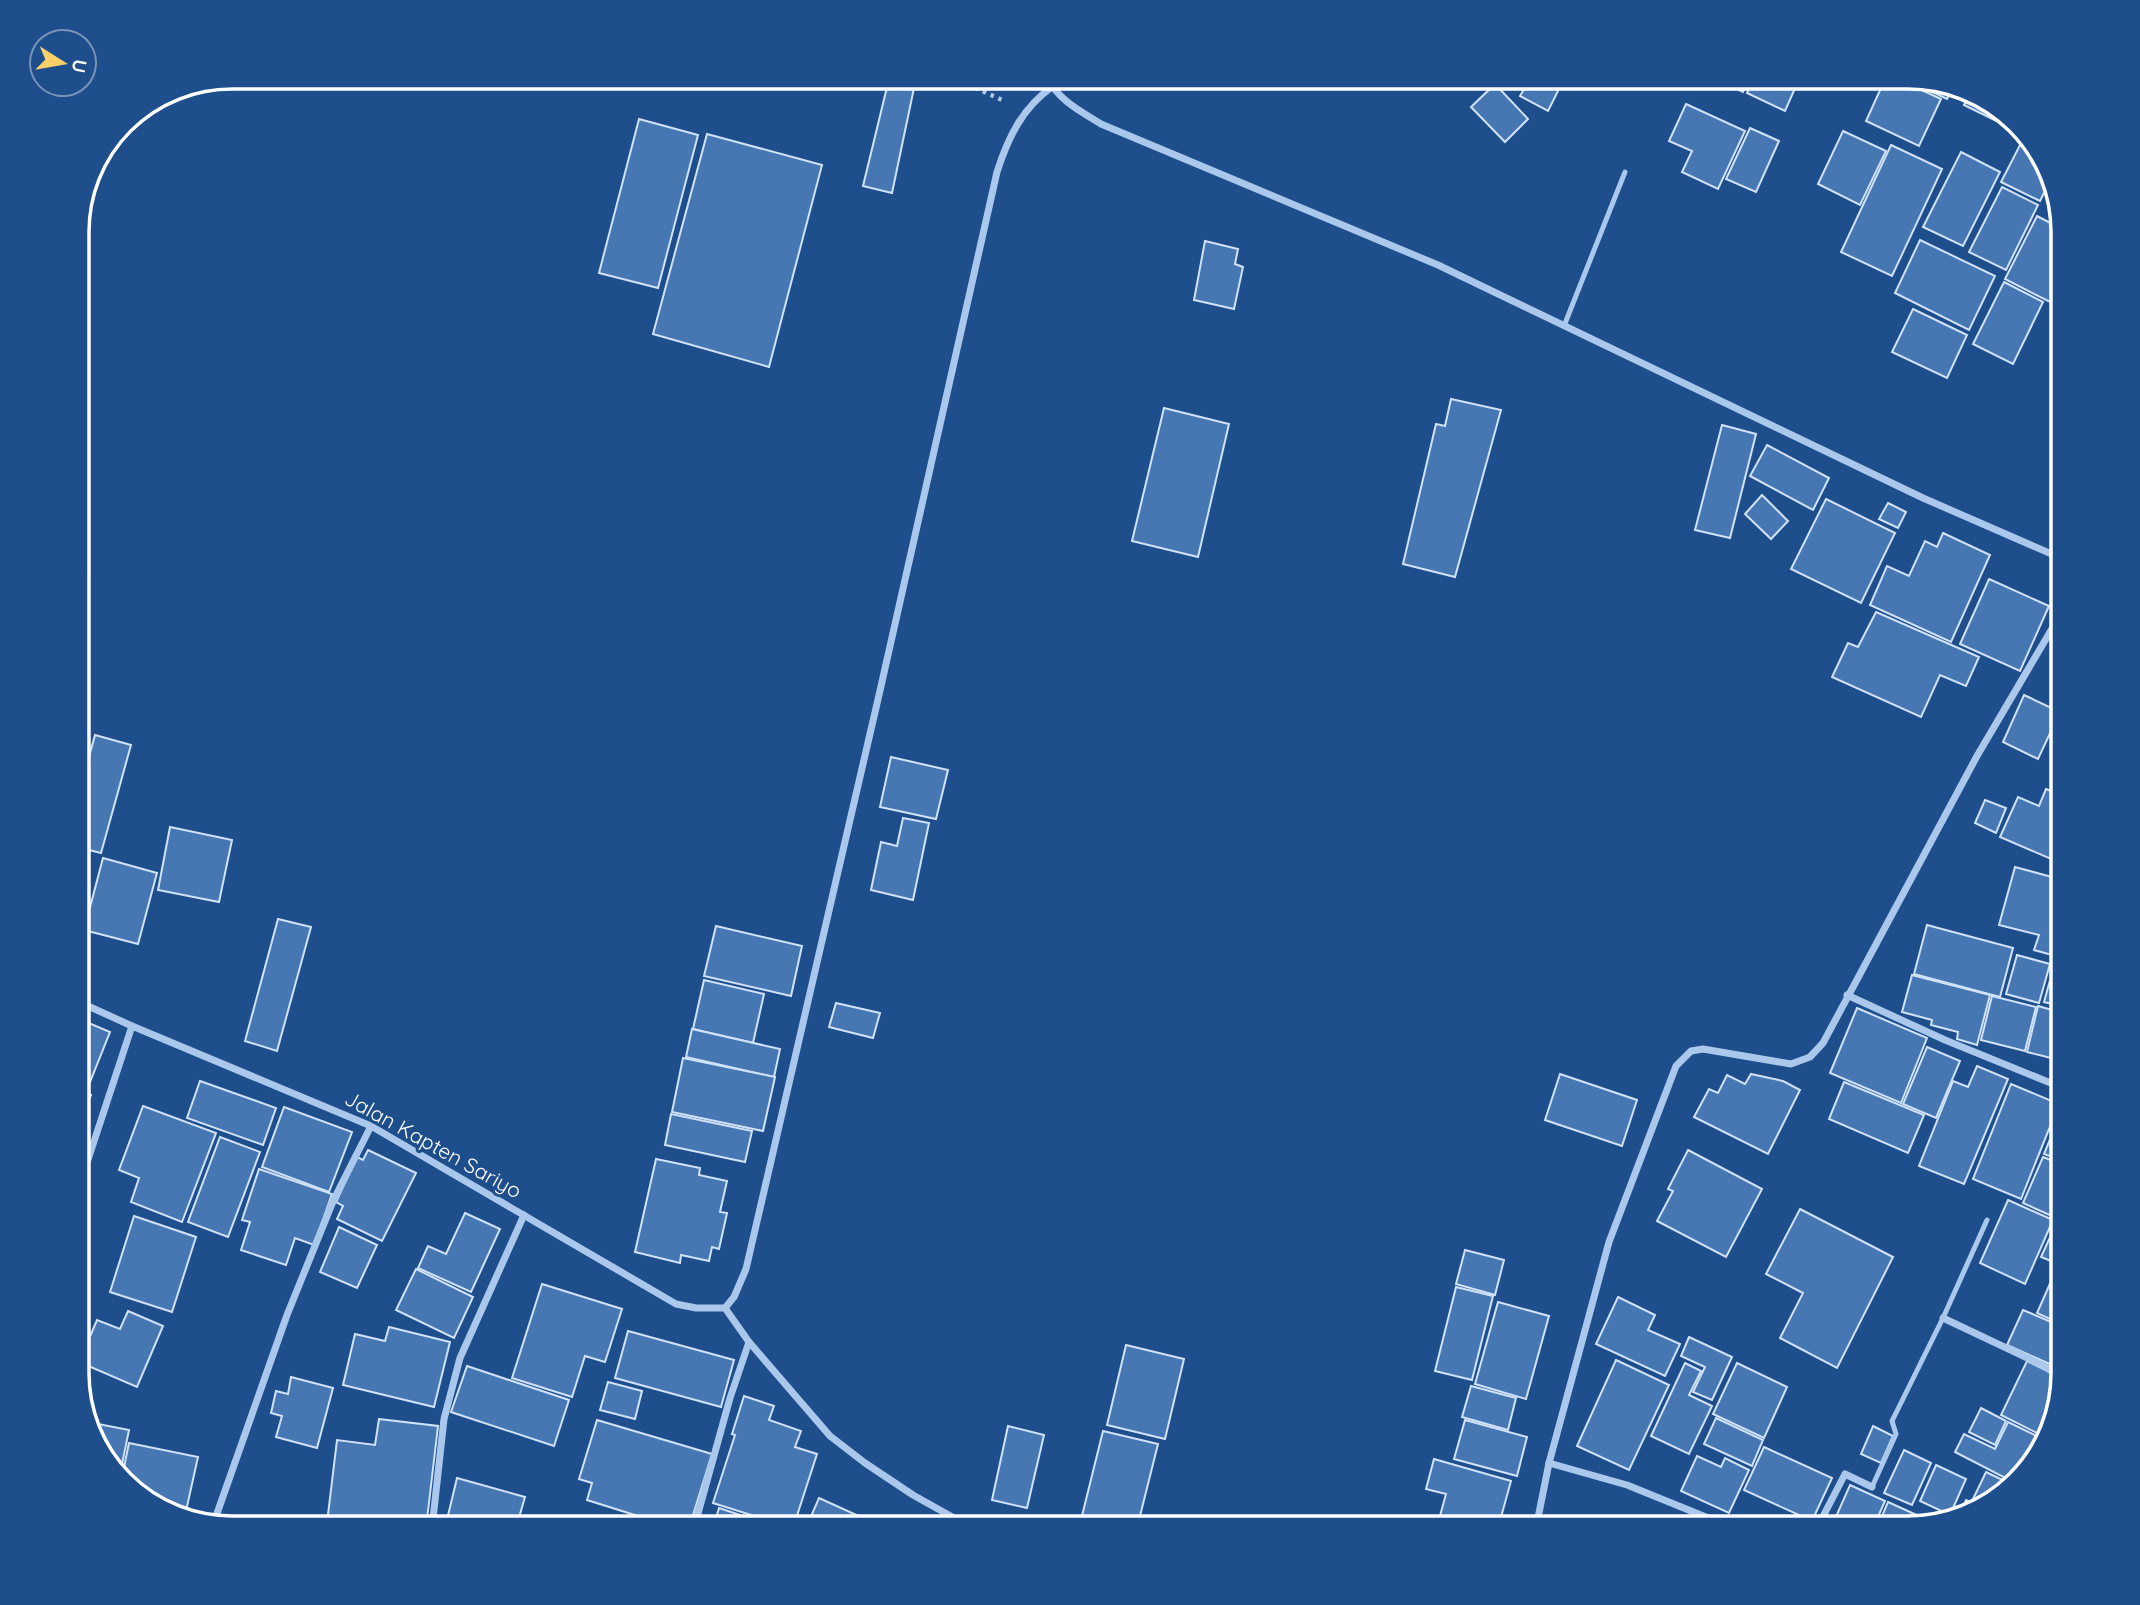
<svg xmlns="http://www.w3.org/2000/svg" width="2140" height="1605" viewBox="0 0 2140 1605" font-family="Quicksand,sans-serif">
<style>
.building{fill:#4777b2;stroke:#cfe2f9;stroke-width:2}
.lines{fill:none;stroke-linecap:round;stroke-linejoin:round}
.path{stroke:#aac8ec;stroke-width:4.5;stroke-dasharray:3.5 5;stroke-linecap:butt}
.lane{stroke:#aac8ec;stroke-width:5}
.street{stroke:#aac8ec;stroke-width:7}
.labels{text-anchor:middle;stroke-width:6;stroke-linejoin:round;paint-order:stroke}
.street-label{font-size:21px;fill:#fff;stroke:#1e4e8b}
.rim{fill:none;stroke:#fff;stroke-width:3.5}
</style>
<rect width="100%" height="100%" fill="#1e4e8b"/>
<!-- building -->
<g class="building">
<path d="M1514,77H1565L1548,111L1520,96L1527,84Z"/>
<path d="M1603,77H1623L1620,85Z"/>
<path d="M1710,77H1749L1743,92Z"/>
<path d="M1755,77H1800L1785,111L1747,93Z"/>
<path d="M1886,77H1894L1941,99L1919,146L1866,121Z"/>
<path d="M1900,77H1909L1951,91L1947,99Z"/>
<path d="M888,83L914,88L892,193L863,186Z"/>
<path d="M1495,84L1528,119L1505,142L1471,107Z"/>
<path d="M1968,97L2003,109L2023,134L1964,105Z"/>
<path d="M1686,104L1745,131L1718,189L1682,172L1692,151L1669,141Z"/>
<path d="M639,119L698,135L658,288L599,273Z"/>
<path d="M1750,128L1779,141L1756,192L1726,179Z"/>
<path d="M1843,131L1886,151L1860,205L1818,184Z"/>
<path d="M707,134L822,165L769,367L653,334Z"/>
<path d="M1891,145L1942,169L1892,276L1841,252Z"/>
<path d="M2020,145L2040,155L2047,163L2051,179L2040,201L2001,182Z"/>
<path d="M1961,152L2000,172L1963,246L1923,227Z"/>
<path d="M2002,187L2038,205L2006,270L1969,252Z"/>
<path d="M2037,216L2062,229L2063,231V282L2052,303L2005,279Z"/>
<path d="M1920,240L1995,276L1969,330L1895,293Z"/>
<path d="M1205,241L1238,249L1235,264L1243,267L1234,309L1194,300Z"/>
<path d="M2004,282L2043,302L2013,364L1973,344Z"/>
<path d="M1913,309L1967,335L1947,378L1892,352Z"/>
<path d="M1451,399L1501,410L1455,577L1403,564L1436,424L1445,426Z"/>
<path d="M1164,408L1229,424L1198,557L1132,541Z"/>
<path d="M1722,425L1756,434L1730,538L1695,530Z"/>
<path d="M1767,445L1829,478L1813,510L1750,476Z"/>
<path d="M1762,495L1788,521L1771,539L1745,514Z"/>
<path d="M1826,499L1895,533L1861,603L1791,569Z"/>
<path d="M1888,503L1906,512L1898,528L1879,519Z"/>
<path d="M1943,533L1990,555L1951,642L1870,605L1887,566L1909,576L1925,541L1937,547Z"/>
<path d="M1989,579L2049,606L2020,671L1960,644Z"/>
<path d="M1876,612L1979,657L1966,686L1940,675L1921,717L1832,677L1848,643L1858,647Z"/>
<path d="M2024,695L2060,712L2038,759L2003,742Z"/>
<path d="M95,735L131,745L101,853L77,847V800Z"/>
<path d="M891,757L948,770L936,819L880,807Z"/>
<path d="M2046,789L2063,796V864L2000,837L2018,797L2039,806Z"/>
<path d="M1985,800L2006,808L1996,833L1975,823Z"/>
<path d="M903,818L929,823L913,900L871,890L881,842L897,846Z"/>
<path d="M170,827L232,840L219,902L158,890Z"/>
<path d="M103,858L157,873L138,944L84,930Z"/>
<path d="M2015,867L2063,880V958L2034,950L2039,935L1999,925Z"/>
<path d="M278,919L311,927L277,1051L245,1041Z"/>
<path d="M1927,925L2013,948L2000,997L1914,974Z"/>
<path d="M716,926L802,946L791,996L704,976Z"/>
<path d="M2017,955L2050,964L2039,1003L2006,994Z"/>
<path d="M2054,966L2063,969V1007L2044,1002Z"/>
<path d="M1912,975L1990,995L1977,1045L1957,1039L1958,1032L1931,1025L1932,1020L1902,1012Z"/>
<path d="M704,980L764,994L753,1043L693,1029Z"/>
<path d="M1992,996L2036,1007L2025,1051L1981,1040Z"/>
<path d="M836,1003L880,1013L873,1038L829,1027Z"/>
<path d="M2038,1006L2063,1013V1061L2027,1052Z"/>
<path d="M1857,1008L1927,1038L1901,1103L1830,1073Z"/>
<path d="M77,1018L110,1032L86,1092L77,1089Z"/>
<path d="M692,1029L780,1049L774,1077L686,1057Z"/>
<path d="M1927,1047L1960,1061L1936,1118L1903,1104Z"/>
<path d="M683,1058L775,1077L763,1131L672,1112Z"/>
<path d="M1977,1066L2008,1079L1964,1184L1919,1166L1953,1081L1968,1087Z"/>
<path d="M1560,1074L1637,1100L1622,1146L1545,1120Z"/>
<path d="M1751,1074L1783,1081L1800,1090L1768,1154L1694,1117L1709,1089L1718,1093L1727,1075L1745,1084Z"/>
<path d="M200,1081L276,1108L263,1145L187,1118Z"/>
<path d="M1844,1082L1924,1115L1908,1153L1829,1119Z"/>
<path d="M2011,1084L2059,1104L2021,1199L1973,1179Z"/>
<path d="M77,1089L91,1095L77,1126Z"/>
<path d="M143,1106L216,1133L182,1222L131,1202L139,1178L119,1170Z"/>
<path d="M284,1107L352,1132L329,1192L262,1167Z"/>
<path d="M2063,1108V1161L2044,1154Z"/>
<path d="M671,1114L752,1131L745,1162L665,1145Z"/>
<path d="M220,1137L260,1152L228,1237L188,1222Z"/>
<path d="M368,1150L416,1173L382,1241L337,1219L343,1206L336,1202L357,1157L363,1160Z"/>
<path d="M1688,1150L1762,1189L1726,1257L1657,1221L1673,1191L1668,1189Z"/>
<path d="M2043,1157L2063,1165V1221L2023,1203Z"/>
<path d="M656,1159L700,1168L699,1175L727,1181L720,1212L727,1213L719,1249L712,1247L709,1261L681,1255L680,1263L635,1252Z"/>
<path d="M259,1169L332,1194L314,1245L295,1238L286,1265L241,1250L250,1222L242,1220Z"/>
<path d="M2008,1200L2053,1220L2025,1284L1980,1263Z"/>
<path d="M1800,1209L1893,1257L1837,1368L1780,1338L1803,1293L1766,1274Z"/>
<path d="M465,1213L500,1229L471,1292L418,1268L428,1246L446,1254Z"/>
<path d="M134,1216L196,1237L172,1312L110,1292Z"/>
<path d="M2057,1222L2063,1225V1266L2041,1257Z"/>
<path d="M339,1227L377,1245L357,1288L320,1272Z"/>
<path d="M1465,1250L1504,1260L1495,1295L1456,1284Z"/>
<path d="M416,1269L473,1297L454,1338L396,1310Z"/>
<path d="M2056,1270L2063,1273V1325L2037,1313Z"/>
<path d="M542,1284L622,1309L605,1362L585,1356L572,1397L512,1378Z"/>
<path d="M1456,1287L1493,1296L1472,1380L1435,1371Z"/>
<path d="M1618,1297L1655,1315L1648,1330L1680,1344L1665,1376L1596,1344Z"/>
<path d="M1498,1302L1549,1316L1526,1399L1475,1384Z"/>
<path d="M2023,1310L2063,1327V1370L2007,1345Z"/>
<path d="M128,1311L163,1326L137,1387L79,1362L97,1320L120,1329Z"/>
<path d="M389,1327L450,1342L434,1407L343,1385L355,1334L385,1341Z"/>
<path d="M628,1331L734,1360L721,1407L615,1378Z"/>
<path d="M1689,1337L1732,1357L1712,1400L1693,1392L1705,1367L1681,1356Z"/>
<path d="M1126,1345L1184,1359L1165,1439L1107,1425Z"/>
<path d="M1616,1360L1669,1385L1629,1470L1577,1446Z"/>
<path d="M2027,1361L2061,1378L2050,1412L2039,1434L2001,1415Z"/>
<path d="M1685,1363L1701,1371L1689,1395L1712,1406L1689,1454L1651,1436Z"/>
<path d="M1737,1363L1787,1387L1764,1438L1713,1414Z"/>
<path d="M467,1366L569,1400L554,1446L451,1412Z"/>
<path d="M291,1377L333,1388L317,1448L276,1437L282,1416L271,1413L276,1391L288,1394Z"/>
<path d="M608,1382L642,1391L635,1419L600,1410Z"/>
<path d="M1471,1386L1516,1398L1508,1430L1462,1417Z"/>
<path d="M744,1396L774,1406L769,1420L801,1431L795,1447L817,1454L793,1528L713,1503L735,1435L732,1434Z"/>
<path d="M1981,1408L2006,1421L1995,1445L1969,1432Z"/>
<path d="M1716,1418L1763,1440L1752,1466L1704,1444Z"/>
<path d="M379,1419L438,1426L426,1528H367L327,1523L337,1440L375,1445Z"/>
<path d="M597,1420L712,1454L689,1528H655L657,1522L587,1500L592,1483L579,1479Z"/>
<path d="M1465,1420L1527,1437L1517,1476L1454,1459Z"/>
<path d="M88,1422L129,1430L120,1474L93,1442Z"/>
<path d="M2008,1422L2037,1436L2013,1482L1955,1452L1964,1434L1995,1449Z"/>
<path d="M1008,1426L1044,1435L1027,1508L992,1500Z"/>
<path d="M1873,1426L1893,1436L1881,1463L1861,1454Z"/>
<path d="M1103,1431L1158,1444L1137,1528H1079Z"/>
<path d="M2039,1439L2040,1440L2031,1468L2019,1477Z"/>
<path d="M129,1443L198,1457L186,1511L137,1496L122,1477Z"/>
<path d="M1764,1447L1832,1478L1812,1521L1744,1490Z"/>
<path d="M1904,1450L1931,1463L1912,1505L1884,1493Z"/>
<path d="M1697,1456L1721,1467L1725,1458L1749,1470L1729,1513L1681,1491Z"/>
<path d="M1434,1459L1511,1481L1498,1528H1456L1438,1523L1446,1494L1426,1489Z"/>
<path d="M1936,1465L1966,1479L1950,1515L1920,1501Z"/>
<path d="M1986,1472L2011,1484L1985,1505L1973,1499Z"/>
<path d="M457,1478L525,1497L516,1528H445Z"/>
<path d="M1850,1485L1885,1501L1873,1528H1831Z"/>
<path d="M819,1498L885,1528H806Z"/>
<path d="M1966,1500L1982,1508L1976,1512L1959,1516Z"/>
<path d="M1888,1502L1932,1522L1908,1528H1877Z"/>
<path d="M719,1508L780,1528H713Z"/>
</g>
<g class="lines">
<!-- path -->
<path class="path" d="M952,77L1002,100"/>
<!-- lane -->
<g class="lane">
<path d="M1564,326L1625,172"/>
<path d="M1872,1487L1896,1434L1892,1421L1943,1318L1987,1220"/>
</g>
<!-- street -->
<g class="street">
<path d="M1047,77C1058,100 1080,111 1101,124L1438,265L1923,498L2063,559"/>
<path d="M1847,995L1945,1040L2063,1088"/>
<path d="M77,1001L132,1026L371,1126L676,1304L696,1308H725L734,1297L746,1269L879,695L997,172C1008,138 1022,108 1052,87"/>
<path d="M77,1193L132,1026"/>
<path d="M725,1308L749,1342L830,1436L865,1463L913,1495L972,1528"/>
<path d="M1943,1318L2063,1375"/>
<path d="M1549,1463L1609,1242L1676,1066L1691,1051L1703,1049L1791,1064L1810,1057L1823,1043L1977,756L2063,610"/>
<path d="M214,1522L287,1315L334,1199L371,1126"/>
<path d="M432,1528L444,1419L460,1358L524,1215"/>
<path d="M694,1528L730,1398L749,1342"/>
<path d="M1536,1528L1549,1463L1627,1485L1733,1528"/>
<path d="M1817,1528L1845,1474L1872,1487"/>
</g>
</g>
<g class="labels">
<!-- street labels -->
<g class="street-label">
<text transform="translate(433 1145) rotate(29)" y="7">Jalan Kapten Sariyo</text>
</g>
</g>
<!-- crop -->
<path d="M0 0H2140V1605H0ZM232 89H1908A143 143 0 0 1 2051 232V1373A143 143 0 0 1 1908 1516H232A143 143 0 0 1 89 1373V232A143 143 0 0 1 232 89Z" fill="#1e4e8b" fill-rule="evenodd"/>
<path class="rim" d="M232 89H1908A143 143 0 0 1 2051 232V1373A143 143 0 0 1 1908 1516H232A143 143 0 0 1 89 1373V232A143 143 0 0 1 232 89Z"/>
<!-- north arrow -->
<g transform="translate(63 63) rotate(101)"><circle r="33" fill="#1e4e8b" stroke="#7895b9" stroke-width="2"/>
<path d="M0-5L12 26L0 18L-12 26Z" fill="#fad06a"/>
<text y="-10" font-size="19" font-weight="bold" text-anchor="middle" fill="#ffffff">U</text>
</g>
</svg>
